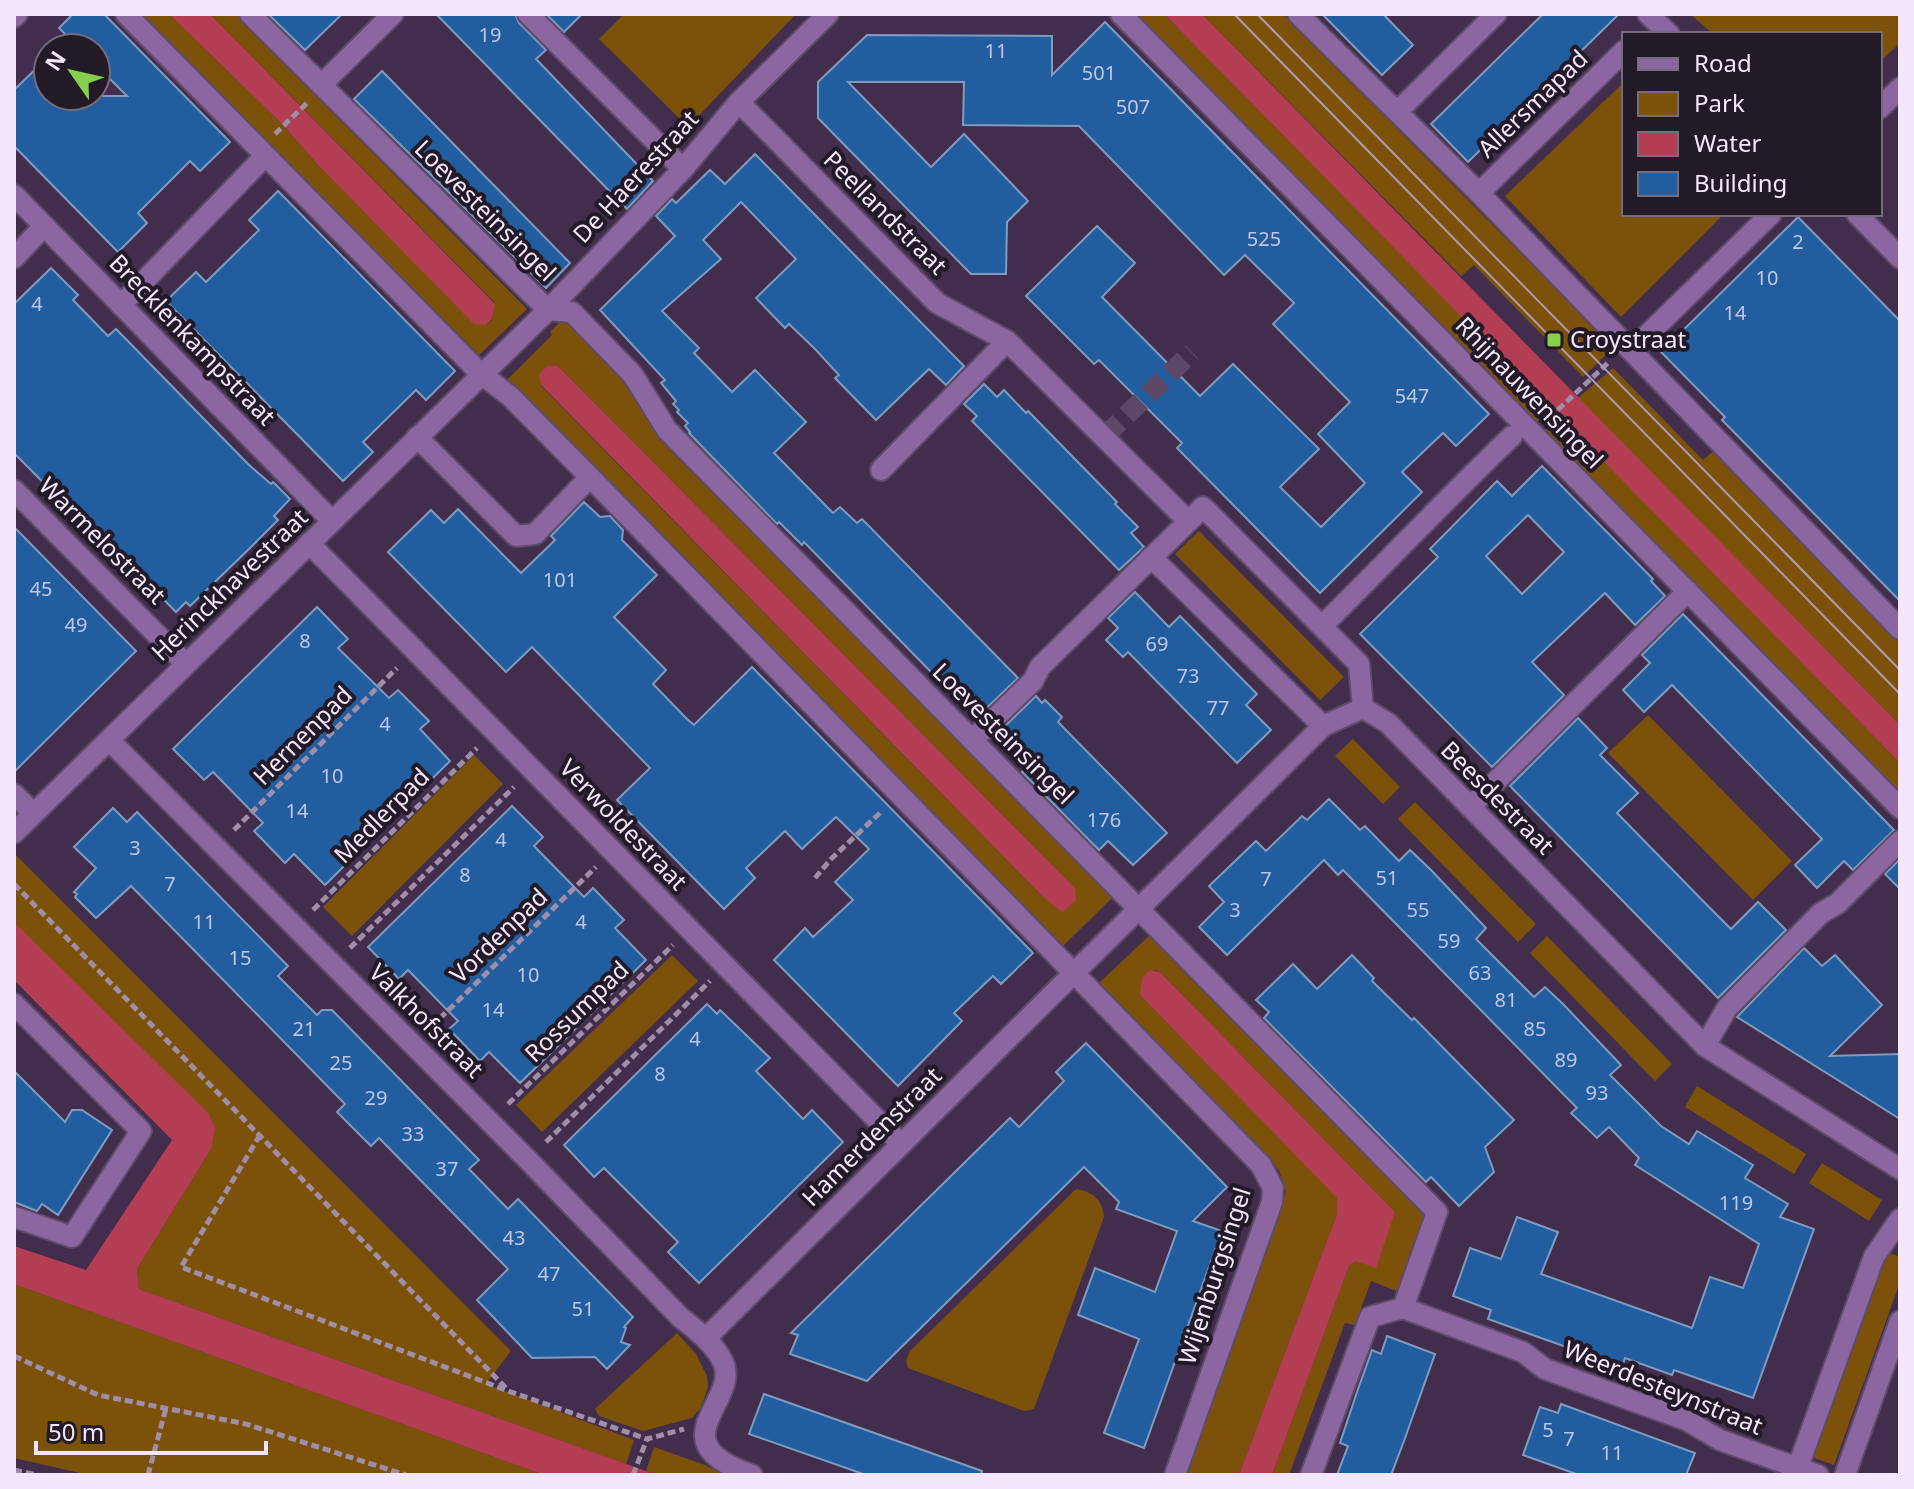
<svg xmlns="http://www.w3.org/2000/svg" width="1914" height="1489" viewBox="0 0 1914 1489" font-family="'Noto Sans',sans-serif">
<style>
.green{fill:#7c520a;fill-rule:evenodd}
.water{fill:#b33e53}
.building{fill:#225e9f;stroke:#7f9bbe;stroke-width:2;fill-rule:evenodd}
.lines{fill:none;stroke-linecap:round;stroke-linejoin:round}
.minor-tunnel{stroke:#5d4967;stroke-width:20;stroke-dasharray:20 10;stroke-linecap:butt}
.minor-casing{stroke:#5e4b69;stroke-width:24}
.path{stroke:#9f8ea8;stroke-width:5;stroke-dasharray:8 4;stroke-linecap:butt}
.minor{stroke:#8b66a0;stroke-width:20}
.tram{stroke:#ac9cb5;stroke-width:2}
.poi-dot{fill:#87cf4a;stroke:#231a28;stroke-width:3}
.labels{text-anchor:middle;stroke-width:8;stroke-linejoin:round;paint-order:stroke}
.number-label{font-size:20px;fill:#c0c5e4}
.street-label{font-size:24px;fill:#f4e7fb;stroke:#231a28}
.poi-label{font-size:24px;fill:#f4e7fb;stroke:#231a28;text-anchor:start}
</style>
<rect width="100%" height="100%" fill="#422d4d"/>
<!-- green -->
<g class="green">
<path d="M140,14H169L284,126L317,164L474,323L486,325L492,320L495,303L210,14H236L527,309L477,357Z"/>
<path d="M624,14H796L688,127L599,39Z"/>
<path d="M1132,14H1164L1552,408L1535,424Z"/>
<path d="M1202,14H1283L1614,347L1583,377L1474,265L1461,276Z"/>
<path d="M1690,14H1900V43L1880,62V34H1713Z"/>
<path d="M1624,82V214H1724L1621,317L1505,196Z"/>
<path d="M564,318L1113,897L1063,946L507,380L552,335L550,332ZM549,365L558,366L1075,888V900L1043,897L541,386Z"/>
<path d="M1613,368L1703,460L1715,450L1900,640V725L1578,398Z"/>
<path d="M1560,416L1900,763V798L1542,433Z"/>
<path d="M1199,531L1344,677L1320,700L1175,554Z"/>
<path d="M1648,715L1792,861L1753,900L1608,753Z"/>
<path d="M1353,739L1400,787L1383,804L1335,756Z"/>
<path d="M474,755L503,784L352,936L323,907Z"/>
<path d="M1415,802L1536,924L1518,942L1398,819Z"/>
<path d="M14,853L511,1351L486,1384L634,1440L626,1464L139,1289L137,1269L211,1149L14,922Z"/>
<path d="M1151,934L1426,1216L1399,1292L1371,1281L1355,1325L1345,1323L1289,1475H1272L1349,1266L1356,1261L1395,1212L1160,972L1154,970L1140,995L1337,1197V1214L1239,1475H1184L1286,1192L1279,1170L1104,993L1100,982Z"/>
<path d="M1547,936L1672,1064L1655,1081L1530,953Z"/>
<path d="M672,955L698,981L542,1132L516,1105Z"/>
<path d="M1697,1086L1806,1154L1794,1174L1685,1107Z"/>
<path d="M1822,1163L1882,1200L1869,1221L1809,1183Z"/>
<path d="M1076,1189C1093,1192 1102,1199 1104,1217L1034,1409L1024,1411L908,1368L906,1361L910,1351Z"/>
<path d="M1885,1251L1900,1257V1282L1834,1465L1812,1457Z"/>
<path d="M14,1284L544,1475H89L14,1458Z"/>
<path d="M677,1333L696,1354L707,1376L708,1387L701,1407L692,1418L643,1431L599,1416L595,1409Z"/>
<path d="M654,1447L705,1465L724,1475H657L646,1471Z"/>
</g>
<!-- water -->
<g class="water">
<path d="M169,14H210L495,304L492,319L486,325L474,324L317,164L284,126Z"/>
<path d="M1164,14H1202L1900,725V763Z"/>
<path d="M549,365L558,366L1075,888L1076,900L1062,912L1043,897L541,385L539,374Z"/>
<path d="M14,922L209,1114L215,1128L211,1149L137,1269L139,1289L657,1475H544L14,1284V1246L86,1270L172,1140L14,980Z"/>
<path d="M1150,970L1160,972L1395,1212L1376,1268L1356,1261L1349,1266L1272,1475H1239L1337,1214V1198L1140,995L1142,978Z"/>
</g>
<!-- building -->
<g class="building">
<path d="M73,14H104L230,142L200,171L190,161L138,213L147,223L118,252L14,146V90L48,57V96H127L96,65V48H79L59,28Z"/>
<path d="M268,14H342L305,50Z"/>
<path d="M436,14H515L519,23L546,50L536,59L653,181L627,209Z"/>
<path d="M546,14H582L564,32Z"/>
<path d="M1322,14H1383L1413,45L1382,75Z"/>
<path d="M1543,14H1619L1468,162L1431,124Z"/>
<path d="M1105,22L1489,414L1456,446L1443,433L1402,472L1422,492L1320,593L1177,448L1182,443L1099,360L1094,364L1026,296L1097,226L1135,263L1102,297L1200,396L1233,364L1319,449L1280,487L1321,527L1365,483L1318,434L1350,402L1273,324L1294,303L1245,255L1224,275L1079,126L963,125L964,82H848L931,167L964,134L1028,201L1007,222L1006,274H971L818,118V82L867,35L1052,36V75Z"/>
<path d="M382,71L570,263L546,288L354,99Z"/>
<path d="M755,154L964,366L946,385L929,369L876,420L835,378L839,375L815,349L789,324L785,328L756,298L796,259L741,202L703,240L721,259L662,311L699,348L694,353L732,392L755,370L806,422L774,453L833,513L840,507L857,523L862,519L1018,678L976,718L804,542L802,545L779,522L777,524L689,433L690,432L685,426L688,423L677,412L679,410L673,404L676,401L661,383L665,380L600,310L675,236L656,216L672,199L676,203L710,170L725,184Z"/>
<path d="M278,191L455,371L426,400L416,390L363,442L373,452L343,481L166,301L196,272L206,282L259,230L249,220Z"/>
<path d="M1798,217L1900,321V601L1722,420L1725,417L1661,352Z"/>
<path d="M51,268L78,295L73,300L108,336L116,329L249,465L271,484L273,482L290,499L274,516L278,520L250,548L190,606L186,602L176,612L129,564L126,566L14,453V304Z"/>
<path d="M984,384L997,397L1004,390L1026,413L1028,411L1117,502L1115,504L1138,527L1131,533L1144,547L1119,570L972,421L977,416L964,404Z"/>
<path d="M1542,466L1653,579L1651,581L1665,596L1635,625L1605,593L1532,662L1564,695L1492,767L1360,634L1438,557L1430,549L1497,481L1512,496ZM1528,515L1564,552L1522,594L1486,556Z"/>
<path d="M584,502L600,517L610,516L623,530L622,540L657,575L614,617L666,670L653,684L687,719L694,725L752,667L1033,953L1001,984L993,976L954,1013L962,1021L898,1086L774,960L805,928L813,937L853,900L835,882L869,849L836,817L802,849L785,831L746,868L755,878L724,909L617,800L650,768L532,647L506,672L388,552L431,510L444,523L458,509L521,573L555,540L551,536Z"/>
<path d="M14,527L136,651L14,772Z"/>
<path d="M1135,592L1169,627L1180,616L1257,694L1246,705L1271,730L1237,763L1128,652L1123,657L1106,640L1118,628L1108,618Z"/>
<path d="M317,607L348,639L338,648L389,698L398,690L429,721L420,729L450,761L325,885L294,854L285,863L254,831L263,823L213,772L204,780L173,749Z"/>
<path d="M1683,614L1894,830L1853,870L1844,861L1817,888L1795,865L1822,839L1672,685L1644,712L1623,690L1650,663L1642,655Z"/>
<path d="M1036,696L1042,703L1045,700L1062,717L1058,722L1167,833L1133,865L1108,841L1099,850L1022,772L1031,763L1000,731Z"/>
<path d="M1578,718L1607,748L1600,755L1638,793L1617,813L1708,906L1731,929L1758,902L1786,930L1718,998L1510,786Z"/>
<path d="M1329,799L1360,830L1365,826L1399,861L1410,850L1431,870L1486,928L1476,939L1534,997L1545,987L1563,1004L1621,1065L1610,1075L1661,1126L1689,1144L1697,1131L1753,1165L1745,1178L1788,1204L1780,1217L1814,1229L1753,1398L1674,1370L1672,1375L1625,1358L1622,1367L1488,1319L1491,1310L1453,1296L1470,1248L1501,1259L1517,1217L1558,1232L1541,1274L1692,1328L1710,1277L1743,1288L1759,1244L1635,1165L1639,1158L1609,1127L1597,1138L1571,1113L1577,1108L1343,870L1338,875L1324,860L1227,955L1199,927L1224,902L1209,886L1256,841L1266,851L1302,816L1307,820Z"/>
<path d="M512,806L543,837L534,846L584,897L593,888L624,920L615,928L646,960L520,1083L489,1052L480,1061L449,1029L458,1021L408,970L399,979L368,947Z"/>
<path d="M113,808L127,822L137,812L288,966L278,976L317,1015L322,1010H332L479,1160L469,1169L508,1209L518,1199L633,1317L624,1327L626,1328L621,1342L630,1345L607,1369L595,1357L532,1358L477,1300L508,1269L379,1138L371,1146L337,1112L345,1104L131,886L96,918L75,897L77,894L74,892L96,868L74,847Z"/>
<path d="M1900,859V889L1885,874Z"/>
<path d="M1804,948L1822,966L1835,955L1882,1005L1830,1056L1900,1054V1119L1737,1017Z"/>
<path d="M1352,955L1374,978L1372,981L1412,1020L1414,1018L1514,1120L1485,1147L1494,1172L1459,1206L1431,1177L1426,1182L1264,1018L1269,1012L1256,1000L1293,964L1317,989Z"/>
<path d="M707,1004L717,1014L720,1010L770,1058L756,1071L803,1119L812,1110L843,1142L699,1283L668,1252L678,1242L604,1168L594,1177L564,1145Z"/>
<path d="M1086,1043L1227,1187L1193,1221L1222,1231L1144,1448L1104,1433L1139,1339L1078,1315L1095,1268L1155,1292L1177,1231L1116,1209L1119,1202L1084,1167L867,1381L790,1354L798,1335L791,1333L1010,1118L1019,1127L1064,1081L1056,1072Z"/>
<path d="M14,1071L65,1122L72,1110H82L112,1130L58,1215L42,1204L37,1211L14,1202Z"/>
<path d="M1387,1336L1435,1354L1404,1441L1391,1475H1337L1348,1446L1340,1443L1357,1392L1372,1350L1381,1354Z"/>
<path d="M764,1394L982,1471L981,1475H866L749,1434Z"/>
<path d="M1561,1404L1695,1453L1686,1475H1579L1523,1455L1540,1407L1558,1413Z"/>
</g>
<g class="lines">
<!-- minor-tunnel -->
<path class="minor-tunnel" d="M1105,436L1192,352"/>
<defs>
<g id="minor">
<path d="M126,14L481,374L510,396L590,477L1261,1165L1273,1188L1272,1202L1175,1475"/>
<path d="M250,14L548,310L572,312L633,375L667,430L1437,1212L1403,1308"/>
<path d="M528,14L683,169"/>
<path d="M1121,14L1900,808"/>
<path d="M1298,14L1479,193L1900,629"/>
<path d="M1648,14L1669,34"/>
<path d="M14,17L17,14"/>
<path d="M321,85L393,14"/>
<path d="M739,102L937,303L1007,341L1188,521"/>
<path d="M1880,108L1900,88"/>
<path d="M1398,111L1496,14"/>
<path d="M1479,193L1624,51"/>
<path d="M14,195L332,521"/>
<path d="M1857,214L1900,258"/>
<path d="M14,258L44,226"/>
<path d="M121,305L265,156"/>
<path d="M1635,347L1771,214"/>
<path d="M417,437L516,536L535,534L590,477"/>
<path d="M881,470L1007,341"/>
<path d="M14,490L186,664"/>
<path d="M309,543L901,1144"/>
<path d="M1151,557L1323,726"/>
<path d="M1322,626C1386,563 1447,498 1512,436"/>
<path d="M109,740L528,1160L680,1317C696,1330 714,1343 723,1362C741,1402 655,1441 752,1475"/>
<path d="M972,740L1033,681L1040,667L1203,507L1359,664L1363,708"/>
<path d="M14,794L33,813"/>
<path d="M1470,807L1688,591"/>
<path d="M14,833L548,310L683,169L739,102L828,14"/>
<path d="M14,1004L141,1131L72,1237L14,1217"/>
<path d="M1705,1046L1727,1008L1821,913L1837,904L1900,841"/>
<path d="M1403,1308L1523,1352L1545,1369L1686,1420L1720,1440L1818,1475"/>
<path d="M706,1338L1323,726L1363,708L1388,723L1705,1046L1900,1169"/>
<path d="M1798,1467L1874,1257L1900,1219"/>
<path d="M1311,1475L1370,1317L1403,1308"/>
<path d="M1845,1475L1900,1321"/>
</g>
</defs>
<!-- minor casing -->
<use href="#minor" class="minor-casing"/>
<!-- path -->
<g class="path">
<path d="M275,134L308,102"/>
<path d="M1549,418L1609,362"/>
<path d="M234,830L397,668"/>
<path d="M815,878L831,859L882,811"/>
<path d="M14,884L507,1389"/>
<path d="M313,910L477,748"/>
<path d="M350,948L514,787"/>
<path d="M431,1027L596,867"/>
<path d="M508,1104L673,945"/>
<path d="M260,1135L181,1267L511,1392L647,1439L684,1429"/>
<path d="M546,1142L710,981"/>
<path d="M14,1356L98,1395L246,1424L406,1475"/>
<path d="M14,1470L38,1475"/>
<path d="M148,1475L166,1408"/>
<path d="M633,1475L647,1439"/>
</g>
<!-- minor -->
<use href="#minor" class="minor"/>
<!-- tram -->
<g class="tram">
<path d="M1234,14L1900,694"/>
<path d="M1257,14L1900,670"/>
</g>
</g>
<!-- markers -->
<rect class="poi-dot" x="1546" y="332" width="16" height="16" rx="4"/>
<g class="labels">
<!-- number labels -->
<g class="number-label">
<text x="490" y="42">19</text>
<text x="996" y="58">11</text>
<text x="1099" y="80">501</text>
<text x="1133" y="114">507</text>
<text x="1264" y="246">525</text>
<text x="1798" y="249">2</text>
<text x="1767" y="285">10</text>
<text x="37" y="311">4</text>
<text x="1735" y="320">14</text>
<text x="1412" y="403">547</text>
<text x="560" y="587">101</text>
<text x="41" y="596">45</text>
<text x="76" y="632">49</text>
<text x="305" y="648">8</text>
<text x="1157" y="651">69</text>
<text x="1188" y="683">73</text>
<text x="1218" y="715">77</text>
<text x="385" y="731">4</text>
<text x="332" y="783">10</text>
<text x="297" y="818">14</text>
<text x="1104" y="827">176</text>
<text x="501" y="847">4</text>
<text x="135" y="855">3</text>
<text x="465" y="882">8</text>
<text x="1387" y="885">51</text>
<text x="1266" y="886">7</text>
<text x="170" y="891">7</text>
<text x="1235" y="917">3</text>
<text x="1418" y="917">55</text>
<text x="204" y="929">11</text>
<text x="581" y="929">4</text>
<text x="1449" y="948">59</text>
<text x="240" y="965">15</text>
<text x="1480" y="980">63</text>
<text x="528" y="982">10</text>
<text x="1506" y="1007">81</text>
<text x="493" y="1017">14</text>
<text x="304" y="1036">21</text>
<text x="1535" y="1036">85</text>
<text x="695" y="1046">4</text>
<text x="1566" y="1067">89</text>
<text x="341" y="1070">25</text>
<text x="660" y="1081">8</text>
<text x="1597" y="1100">93</text>
<text x="376" y="1105">29</text>
<text x="413" y="1141">33</text>
<text x="447" y="1176">37</text>
<text x="1736" y="1210">119</text>
<text x="514" y="1245">43</text>
<text x="549" y="1281">47</text>
<text x="583" y="1316">51</text>
<text x="1548" y="1437">5</text>
<text x="1569" y="1446">7</text>
<text x="1612" y="1460">11</text>
</g>
<!-- street labels -->
<g class="street-label">
<text transform="translate(1533 104) rotate(-44)" y="8">Allersmapad</text>
<text transform="translate(636 177) rotate(-47)" y="8">De Haerestraat</text>
<text transform="translate(485 211) rotate(45)" y="8">Loevesteinsingel</text>
<text transform="translate(885 213) rotate(45)" y="8">Peellandstraat</text>
<text transform="translate(192 340) rotate(46)" y="8">Brecklenkampstraat</text>
<text transform="translate(1529 393) rotate(46)" y="8">Rhijnauwensingel</text>
<text transform="translate(102 541) rotate(45)" y="8">Warmelostraat</text>
<text transform="translate(230 585) rotate(-44)" y="8">Herinckhavestraat</text>
<text transform="translate(1003 734) rotate(45)" y="8">Loevesteinsingel</text>
<text transform="translate(303 736) rotate(-45)" y="8">Hernenpad</text>
<text transform="translate(1497 798) rotate(45)" y="8">Beesdestraat</text>
<text transform="translate(382 816) rotate(-45)" y="8">Medlerpad</text>
<text transform="translate(623 825) rotate(46)" y="8">Verwoldestraat</text>
<text transform="translate(499 936) rotate(-44)" y="8">Vordenpad</text>
<text transform="translate(577 1012) rotate(-44)" y="8">Rossumpad</text>
<text transform="translate(426 1021) rotate(45)" y="8">Valkhofstraat</text>
<text transform="translate(872 1137) rotate(-45)" y="8">Hamerdenstraat</text>
<text transform="translate(1215 1276) rotate(-72)" y="8">Wijenburgsingel</text>
<text transform="translate(1663 1388) rotate(22)" y="8">Weerdesteynstraat</text>
</g>
<!-- poi labels -->
<g class="poi-label">
<text x="1570" y="348">Croystraat</text>
</g>
</g>
<!-- border -->
<rect width="1914" height="1489" fill="none" stroke="#f4e7fb" stroke-width="32"/>
<!-- legend -->
<rect x="1622" y="32" width="260" height="184" fill="#231a28" stroke="#776c7c" stroke-width="2"/>
<rect x="1638" y="58" width="40" height="12" fill="#8b66a0" stroke="#776c7c" stroke-width="2"/>
<text x="1694" y="72" font-size="24" fill="#f4e7fb">Road</text>
<rect x="1638" y="92" width="40" height="24" fill="#7c520a" stroke="#776c7c" stroke-width="2"/>
<text x="1694" y="112" font-size="24" fill="#f4e7fb">Park</text>
<rect x="1638" y="132" width="40" height="24" fill="#b33e53" stroke="#776c7c" stroke-width="2"/>
<text x="1694" y="152" font-size="24" fill="#f4e7fb">Water</text>
<rect x="1638" y="172" width="40" height="24" fill="#225e9f" stroke="#776c7c" stroke-width="2"/>
<text x="1694" y="192" font-size="24" fill="#f4e7fb">Building</text>
<!-- north arrow -->
<g transform="translate(72 72) rotate(304)"><circle r="38" fill="#231a28" stroke="#776c7c" stroke-width="2"/>
<path d="M0-6L14 30L0 20L-14 30Z" fill="#87cf4a"/>
<text y="-12" font-size="22" font-weight="bold" text-anchor="middle" fill="#f4e7fb">N</text>
</g>
<!-- scale -->
<path d="M36 1441v12h230v-12" fill="none" stroke="#f4e7fb" stroke-width="4"/>
<text x="48" y="1441" font-size="24" fill="#f4e7fb" stroke="#231a28" stroke-width="6" paint-order="stroke">50 m</text>
</svg>
